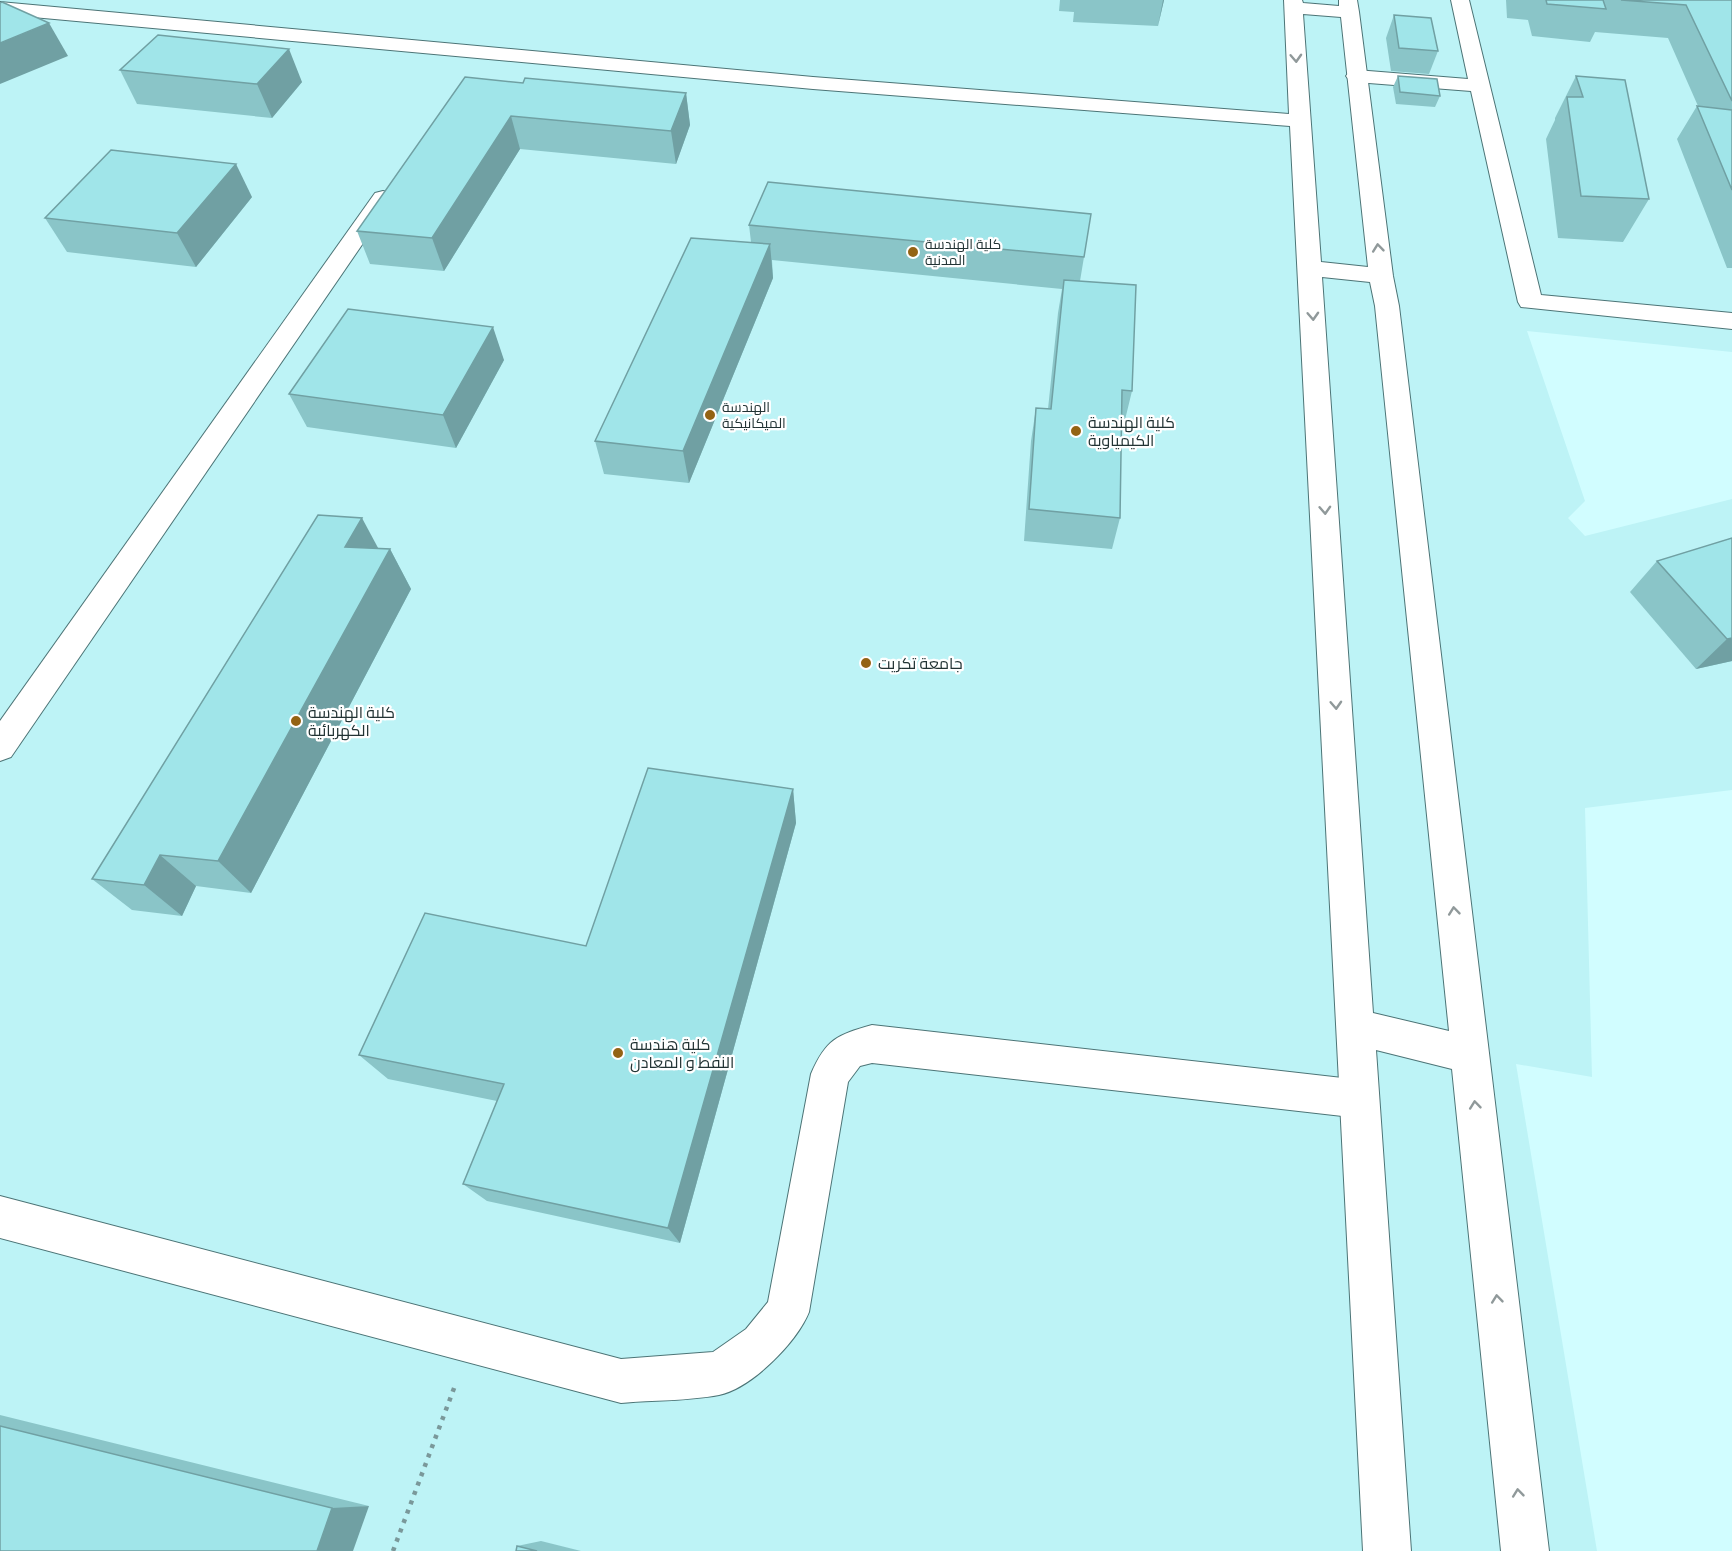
<svg xmlns="http://www.w3.org/2000/svg" width="1732" height="1551" viewBox="0 0 1732 1551" font-family="Manrope,Cairo,sans-serif">
<style>
.built{fill:#bdf3f6}
.lines{fill:none;stroke-linecap:round;stroke-linejoin:round}
.minor-casing{stroke:#4c7476;stroke-width:2}
.tertiary-casing{stroke:#4c7476;stroke-width:2}
.path{stroke:#7a989a;stroke-width:4.5;stroke-dasharray:4 6;stroke-linecap:butt}
.minor{fill:#fff;fill-rule:evenodd}
.tertiary{fill:#fff;fill-rule:evenodd}
.wall{fill:#8ac5c8}
.shaded-wall{fill:#70a0a3}
.building{fill:#a0e5e9;stroke:#70a0a3;stroke-width:1.5}
.oneway{stroke:#90999a}
.poi-dot{fill:#946314;stroke:#fff;stroke-width:2}
.labels{text-anchor:middle;stroke-width:4.5;stroke-linejoin:round;paint-order:stroke}
.far-poi-label{font-size:14px;fill:#223334;stroke:#fff;text-anchor:start}
.poi-label{font-size:16px;fill:#223334;stroke:#fff;text-anchor:start}
</style>
<rect width="100%" height="100%" fill="#d1fdff"/>
<!-- built -->
<path class="built" d="M0,0H1732V352L1527,331L1585,501L1568,518L1585,536L1732,499V790L1585,808L1592,1077L1516,1064L1597,1551H0Z"/>
<g class="lines">
<defs>
<g id="minor">
<path d="M1451,0H1469L1541,295L1732,313V329L1521,307L1518,302L1471,91L1356,82L1349,80L1346,76L1349,72L1356,70L1468,79Z"/>
<path d="M872,1025L1360,1080L1374,1085L1379,1099L1374,1113L1360,1118L872,1063L860,1066L848,1082L809,1312C797,1342 752,1388 719,1395C688,1401 653,1400 621,1403L0,1238V1196L621,1359L713,1352L746,1329L768,1302L811,1074C826,1039 837,1035 872,1025Z"/>
</g>
<g id="tertiary">
<path d="M1284,0H1302L1303,3L1339,6V0H1357L1359,12L1393,276L1399,306L1549,1551H1501L1452,1069L1376,1050L1411,1551H1363L1290,126L813,89L0,14V2L813,77L1289,114ZM1303,14L1341,17L1368,267L1321,262ZM1322,277L1370,282L1375,306L1449,1031L1373,1013Z"/>
<path d="M383,191L391,193L394,198L11,757L0,761V721L375,193Z"/>
</g>
</defs>
<!-- minor casing -->
<use href="#minor" class="minor-casing"/>
<!-- tertiary casing -->
<use href="#tertiary" class="tertiary-casing"/>
<!-- path -->
<path class="path" d="M393,1551L456,1383"/>
<!-- minor -->
<use href="#minor" class="minor"/>
<!-- tertiary -->
<use href="#tertiary" class="tertiary"/>
</g>
<!-- wall -->
<g class="wall">
<path d="M1060,0H1164L1158,26L1073,22L1074,12L1059,11Z"/>
<path d="M1506,0H1732V268H1727L1677,139L1697,106H1698L1668,38L1595,32L1590,42L1532,36L1528,20L1507,18Z"/>
<path d="M1394,15L1438,51L1429,74L1391,71L1386,38Z"/>
<path d="M120,70L302,82L272,118L137,104Z"/>
<path d="M1398,76L1440,96L1435,107L1396,104L1393,87Z"/>
<path d="M1576,76L1649,199L1623,242L1558,238L1546,139L1555,120V118Z"/>
<path d="M523,83L686,93L690,125L676,164L520,149L444,271L370,264L357,231Z"/>
<path d="M252,197L196,267L67,252L45,218Z"/>
<path d="M749,225L1084,257L1080,281L1132,391L1124,424H1121L1120,518L1112,549L1024,541L1031,441L1036,408L1048,409L1058,313L1062,289L772,260L773,278L689,483L604,474L595,441L751,242Z"/>
<path d="M504,360L456,448L307,427L289,394Z"/>
<path d="M1732,538V661L1696,669L1630,592L1657,561Z"/>
<path d="M378,548L390,549L411,589L251,893L196,886L182,916L132,910L92,879Z"/>
<path d="M793,789L796,823L680,1243L487,1201L463,1184L497,1101L388,1079L359,1055L586,946Z"/>
<path d="M0,1415L369,1506L0,1551Z"/>
<path d="M541,1541L581,1551H516L517,1546Z"/>
</g>
<!-- shaded-wall -->
<g class="shaded-wall">
<path d="M1163,0H1164L1158,26Z"/>
<path d="M49,23L68,56L0,84V43Z"/>
<path d="M289,49L302,82L272,118L257,84Z"/>
<path d="M686,93L690,125L676,164L671,131Z"/>
<path d="M511,116L520,149L444,271L432,238Z"/>
<path d="M236,164L252,197L196,267L177,233Z"/>
<path d="M770,244L773,278L689,483L683,451Z"/>
<path d="M493,327L504,360L456,448L443,415Z"/>
<path d="M362,518L384,559L345,547Z"/>
<path d="M390,549L411,589L251,893L218,861Z"/>
<path d="M1732,638V661L1696,669L1727,639Z"/>
<path d="M793,789L796,823L680,1243L668,1228Z"/>
<path d="M160,855L196,886L182,916L144,885Z"/>
<path d="M369,1506L353,1551H317L332,1508Z"/>
</g>
<!-- building -->
<g class="building">
<path d="M1546,0H1603L1606,9L1547,4Z"/>
<path d="M1621,0H1732V101L1686,5Z"/>
<path d="M2,2L49,23L0,43V3Z"/>
<path d="M1394,15L1431,18L1438,51L1399,48Z"/>
<path d="M158,35L289,49L257,84L120,70Z"/>
<path d="M1398,76L1437,79L1440,96L1400,92Z"/>
<path d="M1576,76L1625,80L1649,199L1581,196L1567,97H1583Z"/>
<path d="M465,77L523,83L525,78L686,93L671,131L511,116L432,238L357,231Z"/>
<path d="M1697,106L1732,110V190Z"/>
<path d="M111,150L236,164L177,233L45,218Z"/>
<path d="M768,182L1091,214L1084,257L749,225Z"/>
<path d="M691,238L770,244L683,451L595,441Z"/>
<path d="M1064,280L1136,285L1132,391L1122,390L1120,518L1029,509L1036,408L1051,409Z"/>
<path d="M348,309L493,327L443,415L289,394Z"/>
<path d="M318,515L362,518L345,547L390,549L218,861L160,855L144,885L92,879Z"/>
<path d="M1732,538V638L1727,639L1657,561Z"/>
<path d="M648,768L793,789L668,1228L463,1184L504,1084L359,1055L425,913L586,946Z"/>
<path d="M0,1426L332,1508L317,1551H0Z"/>
<path d="M517,1546L537,1551H516Z"/>
</g>
<!-- one-way arrows -->
<defs><path id="oneway-chevron" d="M-2-3.5L2.5 0L-2 3.5" fill="none" stroke-width="1.6" stroke-linecap="round" stroke-linejoin="round" transform="scale(1.5)"/></defs>
<g class="oneway">
<use href="#oneway-chevron" transform="translate(1296 58) rotate(87)"/>
<use href="#oneway-chevron" transform="translate(1378 248) rotate(-96)"/>
<use href="#oneway-chevron" transform="translate(1313 316) rotate(87)"/>
<use href="#oneway-chevron" transform="translate(1325 510) rotate(87)"/>
<use href="#oneway-chevron" transform="translate(1336 705) rotate(87)"/>
<use href="#oneway-chevron" transform="translate(1454 911) rotate(-96)"/>
<use href="#oneway-chevron" transform="translate(1475 1105) rotate(-96)"/>
<use href="#oneway-chevron" transform="translate(1497 1299) rotate(-96)"/>
<use href="#oneway-chevron" transform="translate(1518 1493) rotate(-96)"/>
</g>
<!-- markers -->
<g class="poi-dot">
<circle cx="913" cy="252" r="6"/>
<circle cx="710" cy="415" r="6"/>
<circle cx="1076" cy="431" r="6"/>
<circle cx="866" cy="663" r="6"/>
<circle cx="296" cy="721" r="6"/>
<circle cx="618" cy="1053" r="6"/>
</g>
<g class="labels">
<!-- far-poi labels -->
<g class="far-poi-label">
<text x="925" y="249">كلية الهندسة<tspan x="925" dy="16">المدنية</tspan></text>
<text x="722" y="412">الهندسة<tspan x="722" dy="16">الميكانيكية</tspan></text>
</g>
<!-- poi labels -->
<g class="poi-label">
<text x="1088" y="428">كلية الهندسة<tspan x="1088" dy="18">الكيمياوية</tspan></text>
<text x="878" y="669">جامعة تكريت</text>
<text x="308" y="718">كلية الهندسة<tspan x="308" dy="18">الكهربائية</tspan></text>
<text x="630" y="1050">كلية هندسة<tspan x="630" dy="18">النفط و المعادن</tspan></text>
</g>
</g>
</svg>
